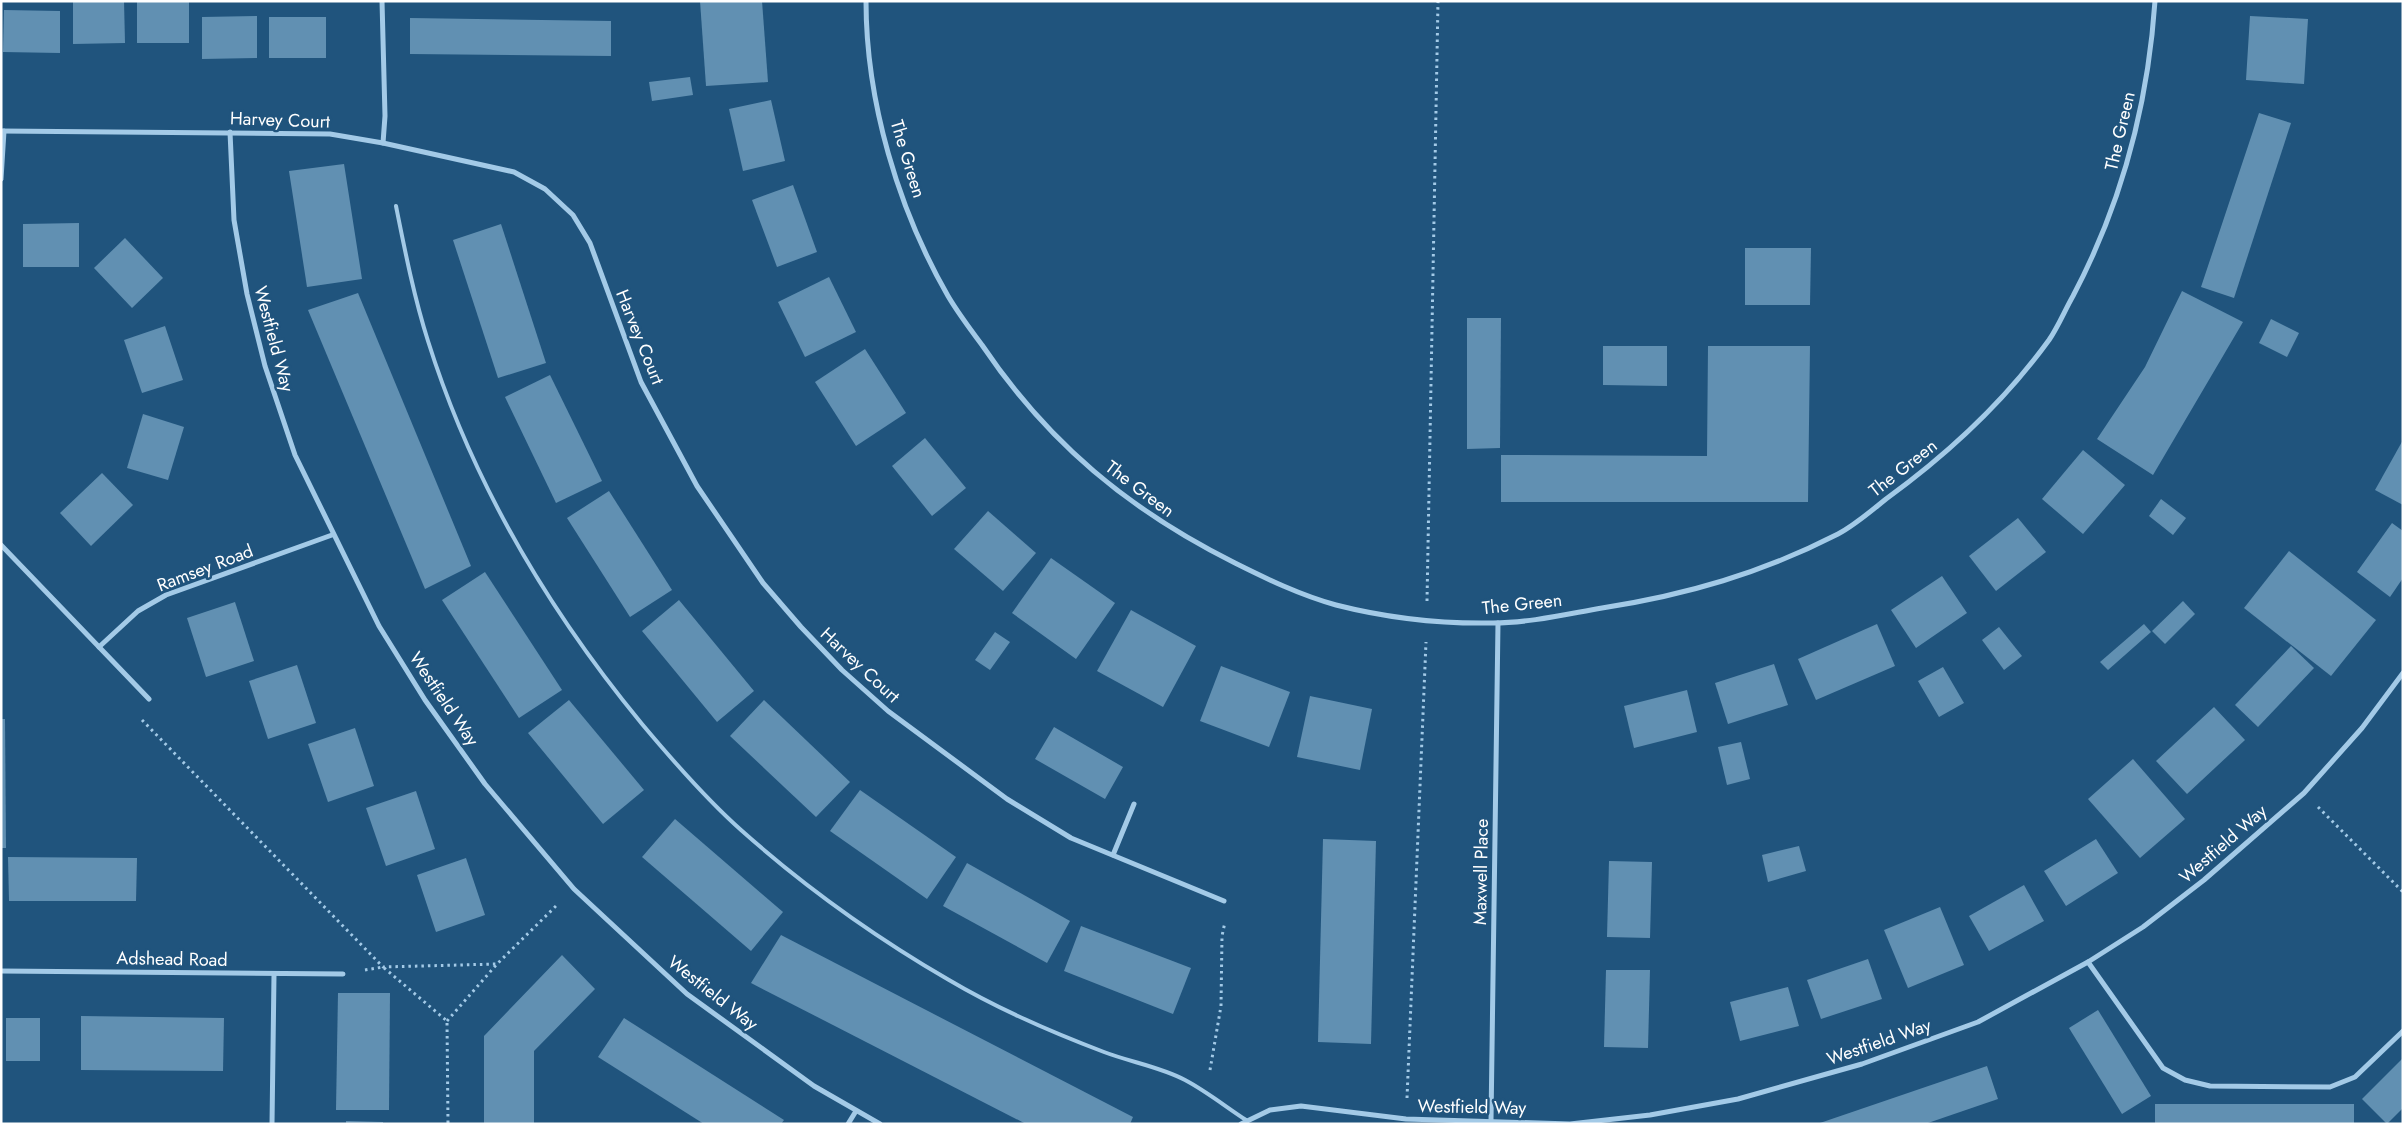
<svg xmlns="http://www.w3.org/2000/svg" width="2404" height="1125" viewBox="0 0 2404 1125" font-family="Jost,sans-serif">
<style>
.building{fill:#6190b2}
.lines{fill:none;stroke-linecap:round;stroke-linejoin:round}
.path{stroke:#a3cae7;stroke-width:3;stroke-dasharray:2.5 4;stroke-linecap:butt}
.lane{stroke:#a3cae7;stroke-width:4}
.street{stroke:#a3cae7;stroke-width:5}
.labels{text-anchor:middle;stroke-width:5;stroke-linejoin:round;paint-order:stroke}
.street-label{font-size:18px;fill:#fff;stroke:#20547d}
</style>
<rect width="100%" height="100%" fill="#20547d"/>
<!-- building -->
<g class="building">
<path d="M73,1H124L125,43L73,44Z"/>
<rect x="137" y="1" width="52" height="42"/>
<path d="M700,1H762L768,82L706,86Z"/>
<path d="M4,10L60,11V53L3,52Z"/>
<path d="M257,16V58L202,59V17Z"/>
<path d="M2250,16L2308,19L2304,84L2246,80Z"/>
<rect x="269" y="17" width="57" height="41"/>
<path d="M410,18L611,21V56L410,54Z"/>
<path d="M690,77L693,95L652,101L649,82Z"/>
<path d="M771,100L785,161L743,171L729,109Z"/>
<path d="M2259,113L2291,123L2234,298L2201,287Z"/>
<path d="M344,164L362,279L307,287L289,171Z"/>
<path d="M793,185L817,252L777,267L752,200Z"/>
<path d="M79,223V267H23V224Z"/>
<path d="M501,224L546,363L498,378L453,240Z"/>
<path d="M125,238L163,278L132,308L94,268Z"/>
<path d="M1745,248H1811L1810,305H1745Z"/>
<path d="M829,277L856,332L805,357L778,302Z"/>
<path d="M2182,291L2243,322L2153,475L2097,439L2145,367Z"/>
<path d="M358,293L471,566L425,589L308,310Z"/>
<path d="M1467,318H1501L1500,448L1467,449Z"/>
<path d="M2271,319L2299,333L2287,357L2259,343Z"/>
<path d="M165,326L183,380L142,393L124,340Z"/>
<path d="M1603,346H1667V386L1603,385Z"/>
<path d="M1708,346H1810L1808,502H1501V455L1707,456Z"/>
<path d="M865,349L906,413L856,446L815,382Z"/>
<path d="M550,375L602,481L556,503L505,397Z"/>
<path d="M143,414L184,427L168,480L127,468Z"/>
<path d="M925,438L966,488L932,516L892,466Z"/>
<path d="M2403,440V505L2375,490Z"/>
<path d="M2083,450L2125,485L2083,534L2042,499Z"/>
<path d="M102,473L133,505L91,546L60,513Z"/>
<path d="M609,491L672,590L630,617L567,518Z"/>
<path d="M2161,499L2186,518L2173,535L2149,516Z"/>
<path d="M988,511L1036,553L1003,591L954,549Z"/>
<path d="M2018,518L2046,552L1996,591L1969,556Z"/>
<path d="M2392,523L2403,531V578L2390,597L2357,572Z"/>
<path d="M2289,551L2376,620L2331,676L2244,608Z"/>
<path d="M1051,558L1115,603L1076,659L1012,613Z"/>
<path d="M485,572L562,690L519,718L442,600Z"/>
<path d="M1942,576L1967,613L1916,648L1891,610Z"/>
<path d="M679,600L754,691L717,722L642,631Z"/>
<path d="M2183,601L2195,614L2165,644L2152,631Z"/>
<path d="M235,602L254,661L206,677L187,618Z"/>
<path d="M1131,610L1196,646L1163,707L1097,671Z"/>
<path d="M1877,624L1895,666L1816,700L1798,659Z"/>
<path d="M2144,624L2151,632L2108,670L2100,662Z"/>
<path d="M1999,627L2022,656L2004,670L1982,640Z"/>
<path d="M995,632L1010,642L990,670L975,660Z"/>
<path d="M2291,646L2314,668L2258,727L2235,705Z"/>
<path d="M1774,664L1788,705L1728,724L1715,683Z"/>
<path d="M297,665L316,723L268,739L249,681Z"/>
<path d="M1221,666L1290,692L1269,747L1200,721Z"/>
<path d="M1943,667L1964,703L1939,717L1918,681Z"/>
<path d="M1687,690L1697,732L1634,748L1624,706Z"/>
<path d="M1310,696L1372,709L1360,770L1297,757Z"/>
<path d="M569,700L644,790L603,824L528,733Z"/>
<path d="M764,700L850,782L816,817L730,736Z"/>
<path d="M2214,707L2245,740L2187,794L2156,761Z"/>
<path d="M1,719H5L6,848H1Z"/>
<path d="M1054,727L1123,767L1105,799L1035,759Z"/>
<path d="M355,728L374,786L328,802L308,744Z"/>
<path d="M1741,742L1750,779L1727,785L1718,747Z"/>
<path d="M2133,759L2185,819L2140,858L2088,799Z"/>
<path d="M860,790L956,857L927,899L830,831Z"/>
<path d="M416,791L435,849L386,866L366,808Z"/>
<path d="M675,819L783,912L751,951L642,857Z"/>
<path d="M1323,839L1376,841L1371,1044L1318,1042Z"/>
<path d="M2096,839L2118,873L2066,906L2044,871Z"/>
<path d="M1799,846L1806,871L1768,882L1762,855Z"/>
<path d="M8,857L137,858L136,901H9Z"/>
<path d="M466,858L485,915L436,932L417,875Z"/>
<path d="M1609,861L1652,862L1650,938L1607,937Z"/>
<path d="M967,863L1070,921L1047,963L943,906Z"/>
<path d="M2024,885L2044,921L1989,951L1969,916Z"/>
<path d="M1940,907L1964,965L1908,988L1884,930Z"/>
<path d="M1081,926L1191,968L1173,1014L1064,971Z"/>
<path d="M781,935L1133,1117L1130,1124H1026L751,983Z"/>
<path d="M562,955L595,989L534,1051V1124H484V1036Z"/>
<path d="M1868,959L1882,999L1821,1019L1807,980Z"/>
<path d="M1606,970H1650L1648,1048L1604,1047Z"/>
<path d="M1788,987L1799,1026L1740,1041L1730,1002Z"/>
<path d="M338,993H390L389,1110H336Z"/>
<path d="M2098,1010L2151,1096L2122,1114L2069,1028Z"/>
<path d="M81,1016L224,1018L223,1071L81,1070Z"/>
<rect x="6" y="1018" width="34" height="43"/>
<path d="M624,1018L784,1120L781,1124H704L598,1057Z"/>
<path d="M2403,1058V1108L2387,1124L2362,1099Z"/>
<path d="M1987,1066L1998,1099L1925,1124H1817Z"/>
<rect x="2155" y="1104" width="199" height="20"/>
<path d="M346,1121L383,1122V1124H346Z"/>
</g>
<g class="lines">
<!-- path -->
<g class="path">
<path d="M1427,601L1438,1"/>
<path d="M142,720L383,967L497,964"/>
<path d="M2318,807L2403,892"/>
<path d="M365,970L383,967L447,1021L448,1124"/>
<path d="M447,1021L497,964L558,904"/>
<path d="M1210,1070L1221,1006L1222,936L1225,922"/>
<path d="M1407,1098L1426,642"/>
</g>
<!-- lane -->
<path class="lane" d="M396,206C405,251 414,297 428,341C472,481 549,611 642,724C673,761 705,798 741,830C805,887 875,937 949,980C998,1009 1051,1032 1104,1052C1130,1062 1161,1067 1185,1080C1206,1091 1226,1107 1246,1120"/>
<!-- street -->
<g class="street">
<path d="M382,1L385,116L383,143"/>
<path d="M866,1C866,101 898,209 948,296C958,313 970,329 982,345C1048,443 1129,510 1235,563C1267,579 1300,595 1336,605C1387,618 1441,624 1493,623C1529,623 1567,614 1602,608C1686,595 1762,573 1838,534C1855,525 1871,511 1886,499C1948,454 2004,402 2049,340C2058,327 2065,310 2073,296C2121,205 2148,104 2155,1"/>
<path d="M1,131L330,134L383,143L514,172L545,189L573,215L590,243L641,382L697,486L763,583L801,627L842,670L888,711L1007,799L1071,838L1224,901"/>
<path d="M230,132L234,220L247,294L265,366L295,455L379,626L425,700L485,784L574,889L687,994L814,1086L880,1124"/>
<path d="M1,179L4,131"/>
<path d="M1,545L149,699"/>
<path d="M99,647L138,611L166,595L332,535"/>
<path d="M1113,855L1134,804"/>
<path d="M2088,962L2163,1068L2185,1080L2210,1086L2330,1087L2355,1077L2403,1031"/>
<path d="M1,971L343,974"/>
<path d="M1491,1121L1498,623"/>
<path d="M272,1124L274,975"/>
<path d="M848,1124L856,1111"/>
<path d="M1241,1124L1270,1110L1301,1106L1406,1119L1570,1124L1650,1115L1738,1099L1862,1064L1978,1022L2088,962L2143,927L2204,880L2304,793L2362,728L2403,673"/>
</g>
</g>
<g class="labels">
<!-- street labels -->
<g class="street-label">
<text transform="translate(280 120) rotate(2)" y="6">Harvey Court</text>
<text transform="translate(2120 131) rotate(-77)" y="6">The Green</text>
<text transform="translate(908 159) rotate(73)" y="6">The Green</text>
<text transform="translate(640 337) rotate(68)" y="6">Harvey Court</text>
<text transform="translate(274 339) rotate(75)" y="6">Westfield Way</text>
<text transform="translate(1903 468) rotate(-38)" y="6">The Green</text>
<text transform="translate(1140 489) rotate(37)" y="6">The Green</text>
<text transform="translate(205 568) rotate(-21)" y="6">Ramsey Road</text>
<text transform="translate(1522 604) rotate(-6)" y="6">The Green</text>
<text transform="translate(860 665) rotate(43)" y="6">Harvey Court</text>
<text transform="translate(444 699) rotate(56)" y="6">Westfield Way</text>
<text transform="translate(2223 844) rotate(-41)" y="6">Westfield Way</text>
<text transform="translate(1481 872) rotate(-89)" y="6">Maxwell Place</text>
<text transform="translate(172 959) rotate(1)" y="6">Adshead Road</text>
<text transform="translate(713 993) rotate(38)" y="6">Westfield Way</text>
<text transform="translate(1879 1042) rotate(-19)" y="6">Westfield Way</text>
<text transform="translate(1472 1107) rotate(1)" y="6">Westfield Way</text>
</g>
</g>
<!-- border -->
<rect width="2404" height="1125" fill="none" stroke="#ffffff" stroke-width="5"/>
</svg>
